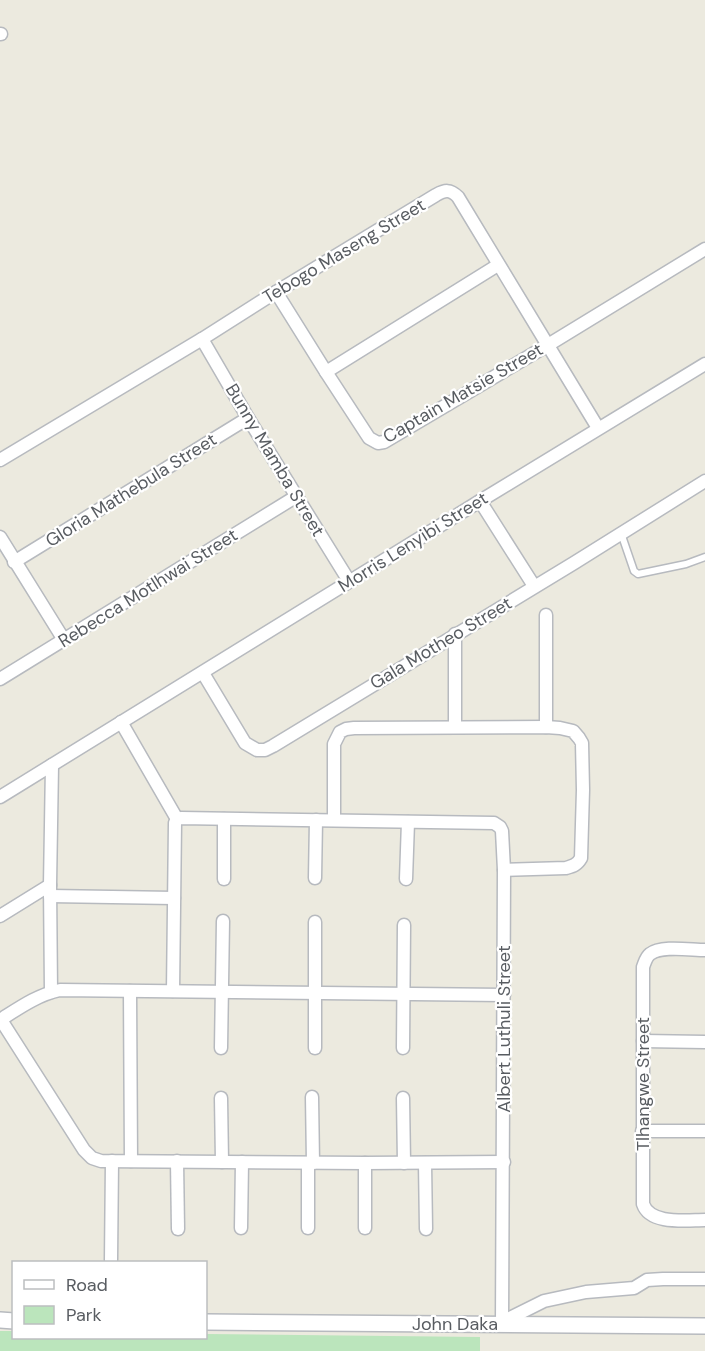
<svg xmlns="http://www.w3.org/2000/svg" width="705" height="1351" viewBox="0 0 705 1351" font-family="'DM Sans',sans-serif">
<style>
.green{fill:#bbe5bc}
.lines{fill:none;stroke-linecap:round;stroke-linejoin:round}
.service-casing{stroke:#b7babf;stroke-width:9}
.minor-casing{stroke:#b7babf;stroke-width:15}
.tertiary-casing{stroke:#b7babf;stroke-width:18}
.service{stroke:#fff;stroke-width:6}
.minor{stroke:#fff;stroke-width:12}
.tertiary{stroke:#fff;stroke-width:15}
.labels{text-anchor:middle;stroke-width:4.5;stroke-linejoin:round;paint-order:stroke}
.street-label{font-size:18px;fill:#585c61;stroke:#fff}
</style>
<rect width="100%" height="100%" fill="#eceadf"/>
<!-- green -->
<path class="green" d="M0,1331H13L14,1338H206V1334L480,1337V1351H0Z"/>
<g class="lines">
<defs>
<path id="service" d="M621,533L634,571L638,574L686,564L705,557"/>
<g id="minor">
<path d="M0,34H1"/>
<path d="M276,292L326,372L369,438L378,443L384,442L548,345L705,249"/>
<path d="M202,339L248,418L349,581"/>
<path d="M326,372L498,265"/>
<path d="M0,460L202,339L276,292L436,195C445,190 450,189 458,197L598,428"/>
<path d="M480,501L534,586"/>
<path d="M0,537L64,640"/>
<path d="M14,562L248,418"/>
<path d="M455,634V727"/>
<path d="M203,673L245,743L257,750H265L273,746L574,563L705,481"/>
<path d="M0,679L297,496"/>
<path d="M121,722L177,819"/>
<path d="M546,727V615"/>
<path d="M0,797L480,501L705,364"/>
<path d="M334,820V744L340,732L346,729L354,728L546,727L560,728L573,731L579,738L582,743L583,790L581,858C577,865 573,866 566,868L504,870"/>
<path d="M315,878L316,820"/>
<path d="M224,879V819"/>
<path d="M406,879L408,822"/>
<path d="M50,896L174,898"/>
<path d="M0,916L50,885"/>
<path d="M705,950C691,950 661,945 650,954C646,957 645,962 643,967V1204C650,1225 686,1220 705,1220"/>
<path d="M130,991L131,1161"/>
<path d="M173,991L175,823L177,819L181,818L494,823L500,827L502,831L504,870L502,1325"/>
<path d="M51,992L50,885L52,765"/>
<path d="M0,1020C19,1008 37,995 60,990L504,995"/>
<path d="M1,1020L84,1150L92,1158L101,1161L365,1163L504,1162"/>
<path d="M643,1041L705,1042"/>
<path d="M221,1048L223,921"/>
<path d="M315,1048V922"/>
<path d="M403,1048L404,925"/>
<path d="M312,1097L313,1163"/>
<path d="M221,1098L222,1162"/>
<path d="M403,1098L404,1163"/>
<path d="M642,1131H705"/>
<path d="M177,1161L178,1229"/>
<path d="M365,1163V1228"/>
<path d="M425,1163L426,1229"/>
<path d="M241,1228L242,1162"/>
<path d="M308,1228V1163"/>
<path d="M111,1260L112,1161"/>
<path d="M502,1322L544,1301L586,1292L634,1288L647,1280L663,1279H705"/>
</g>
<g id="tertiary">
<path d="M0,1320L14,1321"/>
<path d="M206,1322L705,1326"/>
</g>
</defs>
<!-- service casing -->
<use href="#service" class="service-casing"/>
<!-- minor casing -->
<use href="#minor" class="minor-casing"/>
<!-- tertiary casing -->
<use href="#tertiary" class="tertiary-casing"/>
<!-- service -->
<use href="#service" class="service"/>
<!-- minor -->
<use href="#minor" class="minor"/>
<!-- tertiary -->
<use href="#tertiary" class="tertiary"/>
</g>
<g class="labels">
<!-- street labels -->
<g class="street-label">
<text transform="translate(344 251) rotate(-31)" y="6">Tebogo Maseng Street</text>
<text transform="translate(463 393) rotate(-30)" y="6">Captain Matsie Street</text>
<text transform="translate(275 460) rotate(59)" y="6">Bunny Mamba Street</text>
<text transform="translate(131 490) rotate(-32)" y="6">Gloria Mathebula Street</text>
<text transform="translate(413 542) rotate(-32)" y="6">Morris Lenyibi Street</text>
<text transform="translate(148 588) rotate(-32)" y="6">Rebecca Motlhwai Street</text>
<text transform="translate(441 643) rotate(-31)" y="6">Gala Motheo Street</text>
<text transform="translate(504 1029) rotate(-90)" y="6">Albert Luthuli Street</text>
<text transform="translate(643 1084) rotate(-90)" y="6">Tlhangwe Street</text>
<text x="455" y="1330">John Daka</text>
</g>
</g>
<!-- legend -->
<rect x="12" y="1261" width="195" height="78" fill="#ffffff" stroke="#bcbec0" stroke-width="1.5"/>
<rect x="24" y="1280" width="30" height="9" fill="#ffffff" stroke="#bcbec0" stroke-width="1.5"/>
<text x="66" y="1291" font-size="18" fill="#585c61">Road</text>
<rect x="24" y="1306" width="30" height="18" fill="#bbe5bc" stroke="#bcbec0" stroke-width="1.5"/>
<text x="66" y="1321" font-size="18" fill="#585c61">Park</text>
</svg>
